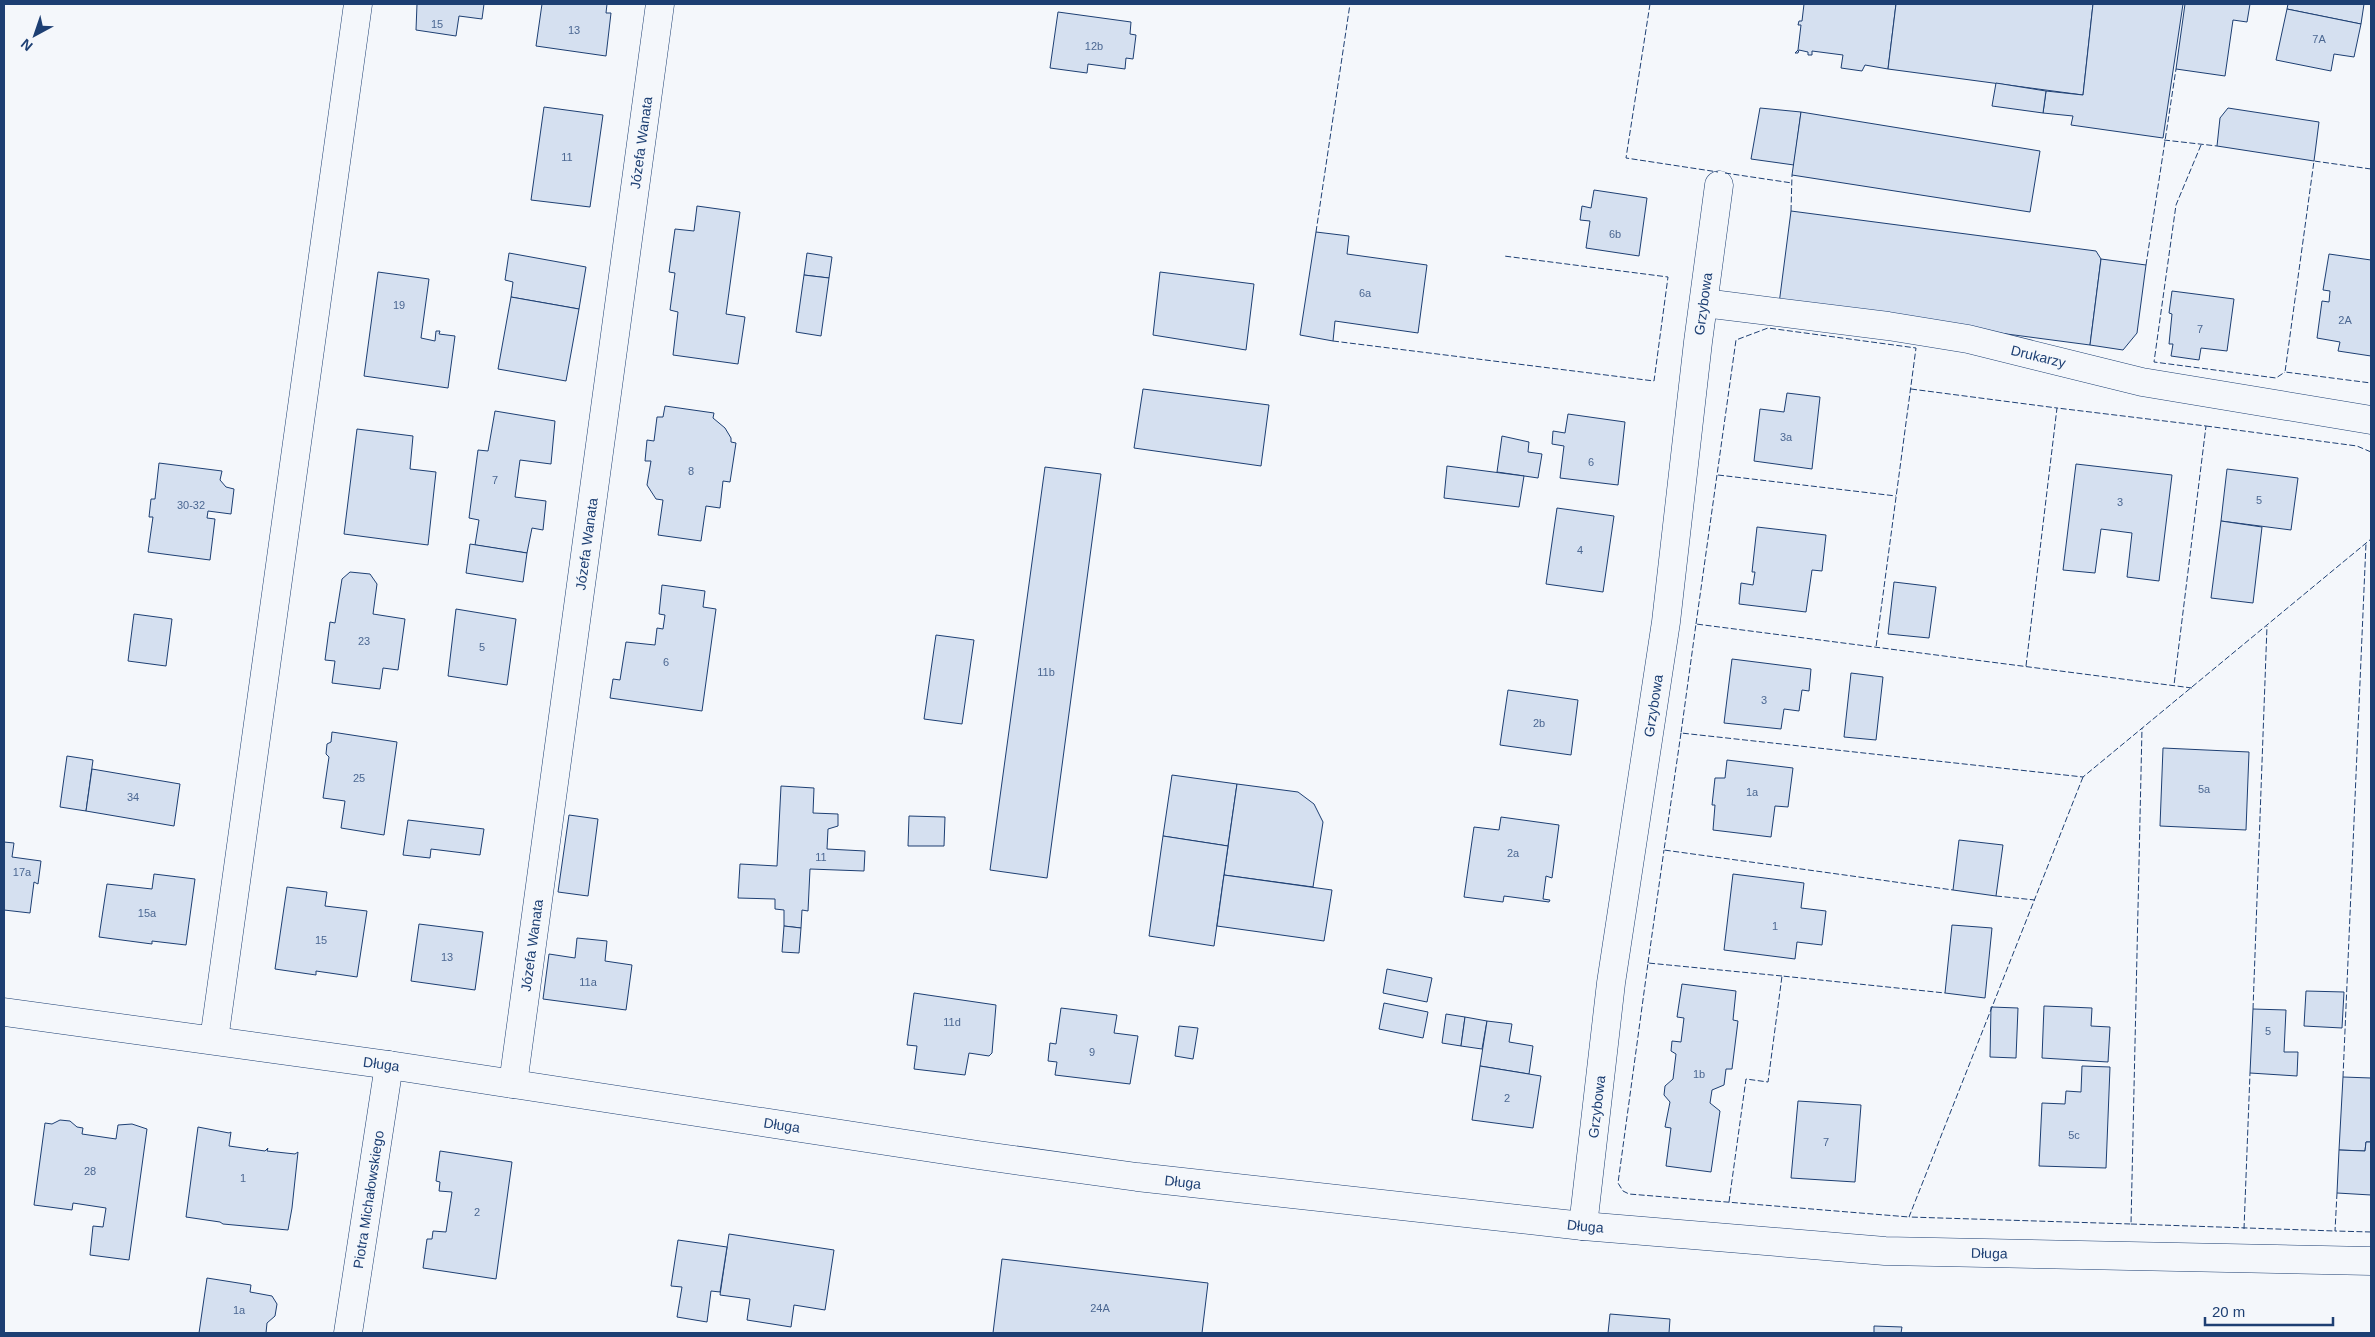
<svg xmlns="http://www.w3.org/2000/svg" width="2375" height="1337" viewBox="0 0 2375 1337" font-family="Arial,sans-serif">
<style>
.building{fill:#d5e0f0;stroke:#1d3f73}
.lines{fill:none;stroke-linecap:round;stroke-linejoin:round}
.minor-casing{stroke:#1d3f73;stroke-width:29}
.tertiary-casing{stroke:#1d3f73;stroke-width:29}
.minor{stroke:#f4f7fb;stroke-width:28}
.tertiary{stroke:#f4f7fb;stroke-width:28}
.fence{stroke:#1d3f73;stroke-width:1;stroke-dasharray:6 2.5;stroke-linecap:butt}
.labels{text-anchor:middle;stroke-width:4;stroke-linejoin:round;paint-order:stroke}
.number-label{font-size:11px;fill:#4b6792}
.street-label{font-size:14px;fill:#1d3f73;stroke:#f4f7fb}
</style>
<rect width="100%" height="100%" fill="#f4f7fb"/>
<!-- building -->
<g class="building">
<path d="M417,4H484L482,19L459,16L456,36L416,30Z"/>
<path d="M542,4H607L606,13H611L606,56L536,46Z"/>
<path d="M1804,4H1896L1888,69L1865,65L1862,71L1841,68L1843,55L1812,51V55H1808V52L1799,50L1798,53H1795L1798,50L1801,25H1798L1799,21H1802Z"/>
<path d="M1896,4H2093L2083,95L1888,69Z"/>
<path d="M2093,4H2183L2163,138L2071,125L2073,116L2043,113L2046,91L2083,95Z"/>
<path d="M2185,4H2250L2247,22L2233,20L2225,76L2176,69Z"/>
<path d="M2288,4H2364L2361,24L2287,9Z"/>
<path d="M2287,9L2361,24L2354,57L2334,54L2331,71L2276,60Z"/>
<path d="M1058,12L1131,22L1130,34L1136,35L1133,59L1126,58L1125,69L1088,64L1087,73L1050,68Z"/>
<path d="M1996,83L2046,91L2043,113L1992,106Z"/>
<path d="M544,107L603,115L590,207L531,200Z"/>
<path d="M1760,108L1801,112L1794,165L1751,159Z"/>
<path d="M2228,108L2319,122L2314,161L2217,146L2220,118Z"/>
<path d="M1801,112L2040,151L2030,212L1792,175Z"/>
<path d="M1594,190L1647,198L1639,256L1586,248L1590,221L1580,220L1582,206L1591,208Z"/>
<path d="M697,206L740,212L726,314L745,317L738,364L673,355L678,312L670,310L675,273L669,272L675,229L694,231Z"/>
<path d="M1791,211L2096,251L2101,259L2090,345L1779,304Z"/>
<path d="M1316,232L1349,236L1347,254L1427,265L1418,333L1335,321L1333,341L1300,335Z"/>
<path d="M509,253L586,267L579,309L511,297L513,282L505,280Z"/>
<path d="M807,253L832,257L829,278L804,275Z"/>
<path d="M2329,254L2371,260V356L2338,351L2340,342L2317,338L2322,301L2329,302L2330,291L2323,290Z"/>
<path d="M2101,259L2146,265L2137,333L2123,350L2090,345Z"/>
<path d="M378,272L429,279L421,338L435,341L436,331H440L439,334L455,336L448,388L364,376Z"/>
<path d="M1160,272L1254,284L1246,350L1153,335Z"/>
<path d="M804,275L829,278L821,336L796,332Z"/>
<path d="M2172,291L2234,299L2227,351L2201,348L2199,360L2171,356L2173,344H2169L2172,314L2169,313Z"/>
<path d="M511,297L579,309L566,381L498,369Z"/>
<path d="M1143,389L1269,405L1261,466L1134,448Z"/>
<path d="M1787,393L1820,397L1812,469L1754,461L1760,409L1784,412Z"/>
<path d="M665,406L714,413L713,418L725,428L731,438V442L736,443L730,482L723,481L720,508L706,506L701,541L658,535L663,500L656,499L647,485L651,461H645L647,440L654,441L657,417H663Z"/>
<path d="M495,411L555,421L551,464L520,460L515,497L546,501L543,530L532,528L527,553L475,545L479,520L469,518L478,450L488,451Z"/>
<path d="M1568,414L1625,422L1618,485L1560,478L1564,446L1552,444L1553,431L1565,433Z"/>
<path d="M357,429L413,436L410,469L436,472L428,545L344,534Z"/>
<path d="M1502,436L1529,442L1528,452L1542,454L1538,478L1497,472Z"/>
<path d="M159,463L222,471L220,480L226,487L234,489L231,514L208,511L207,518L215,519L210,560L148,552L153,517H149L151,499H155Z"/>
<path d="M2076,464L2172,475L2159,581L2127,577L2132,533L2101,529L2095,573L2063,570Z"/>
<path d="M1447,466L1524,476L1519,507L1444,498Z"/>
<path d="M1045,467L1101,474L1047,878L990,870Z"/>
<path d="M2227,469L2298,478L2291,530L2221,521Z"/>
<path d="M1557,508L1614,516L1603,592L1546,584Z"/>
<path d="M2221,521L2262,527L2253,603L2211,598Z"/>
<path d="M1757,527L1826,535L1822,571L1812,570L1806,612L1739,604L1741,583L1753,585L1755,572H1752Z"/>
<path d="M470,544L527,553L523,582L466,573Z"/>
<path d="M350,572L370,574L377,584L373,614L405,619L398,670L383,668L380,689L332,683L335,661L325,660L330,622L335,623L342,579Z"/>
<path d="M1894,582L1936,587L1929,638L1888,634Z"/>
<path d="M662,585L705,591L703,607L716,609L702,711L610,698L613,679L620,680L626,642L655,645L657,628L663,629L665,615L659,614Z"/>
<path d="M456,609L516,619L507,685L448,676Z"/>
<path d="M134,614L172,619L166,666L128,661Z"/>
<path d="M936,635L974,640L962,724L924,719Z"/>
<path d="M1732,659L1811,669L1809,691L1802,690L1799,711L1784,709L1781,729L1724,723Z"/>
<path d="M1851,673L1883,677L1876,740L1844,737Z"/>
<path d="M1508,690L1578,700L1571,755L1500,745Z"/>
<path d="M332,732L397,742L384,835L341,828L345,801L323,798L329,757L326,754L327,744L331,742Z"/>
<path d="M2163,748L2249,752L2246,830L2160,826Z"/>
<path d="M67,756L93,760L86,811L60,807Z"/>
<path d="M1727,760L1793,768L1788,807L1775,806L1771,837L1713,830L1715,805H1712L1715,778H1725Z"/>
<path d="M92,769L180,784L174,826L86,811Z"/>
<path d="M1172,775L1237,784L1228,846L1163,836Z"/>
<path d="M1237,784L1298,792L1314,804L1323,822L1313,887L1224,875Z"/>
<path d="M781,786L814,788L813,813L838,814V826L828,829L827,849L865,851L864,871L810,869L808,911L802,910L801,928L784,926V910L775,909V899L738,898L740,864L777,866Z"/>
<path d="M569,815L598,819L588,896L558,892Z"/>
<path d="M909,816L945,817L944,846H908Z"/>
<path d="M1501,817L1559,825L1552,878L1546,876L1543,899L1550,900L1549,902L1504,896L1503,902L1464,897L1474,827L1499,830Z"/>
<path d="M408,820L484,829L480,855L431,849L430,858L403,855Z"/>
<path d="M1163,836L1228,846L1214,946L1149,936Z"/>
<path d="M1959,840L2003,845L1996,896L1953,890Z"/>
<path d="M4,842L14,843L12,857L41,861L38,884L34,882L30,913L4,910Z"/>
<path d="M154,874L195,879L186,945L152,941V944L99,937L107,884L152,889Z"/>
<path d="M1733,874L1804,883L1801,908L1826,911L1822,945L1797,942L1795,959L1724,950Z"/>
<path d="M1224,875L1332,890L1324,941L1217,926Z"/>
<path d="M287,887L327,892L325,906L367,911L357,977L316,971V975L275,969Z"/>
<path d="M419,924L483,932L475,990L411,981Z"/>
<path d="M1952,925L1992,928L1985,998L1945,993Z"/>
<path d="M784,926L801,928L799,953L782,952Z"/>
<path d="M577,938L607,941L605,961L632,965L626,1010L543,999L549,954L575,958Z"/>
<path d="M1387,969L1432,978L1427,1002L1383,993Z"/>
<path d="M1682,984L1736,991L1733,1020L1738,1021L1732,1069H1726L1724,1085L1712,1090L1710,1103L1720,1111L1711,1172L1666,1166L1671,1128L1665,1127L1670,1102L1664,1095L1665,1086L1673,1079L1676,1054L1671,1051L1672,1041L1681,1042L1684,1018L1677,1017Z"/>
<path d="M2306,991L2344,992L2342,1028L2304,1026Z"/>
<path d="M914,993L996,1005L992,1053L989,1056L969,1053L965,1075L914,1069L917,1046L907,1045Z"/>
<path d="M1384,1003L1428,1012L1423,1038L1379,1029Z"/>
<path d="M2044,1006L2092,1008L2091,1026L2110,1027L2108,1062L2042,1058Z"/>
<path d="M1991,1007L2018,1008L2016,1058L1990,1057Z"/>
<path d="M1061,1008L1117,1015L1114,1033L1138,1036L1130,1084L1055,1075L1057,1062L1048,1061L1050,1043L1056,1044Z"/>
<path d="M2253,1009L2286,1010L2284,1052H2298L2297,1076L2250,1073Z"/>
<path d="M1446,1014L1465,1017L1461,1046L1442,1043Z"/>
<path d="M1465,1017L1487,1021L1482,1049L1461,1046Z"/>
<path d="M1487,1021L1512,1024L1509,1042L1533,1046L1529,1074L1480,1066Z"/>
<path d="M1179,1026L1198,1028L1193,1059L1175,1056Z"/>
<path d="M1480,1066L1541,1076L1533,1128L1472,1120Z"/>
<path d="M2082,1066L2110,1067L2106,1168L2039,1166L2042,1103L2065,1104L2066,1091L2081,1092Z"/>
<path d="M2343,1077L2371,1078V1142H2366L2365,1151L2339,1150Z"/>
<path d="M1798,1101L1861,1105L1855,1182L1791,1178Z"/>
<path d="M60,1120L70,1121L77,1127L83,1128L82,1134L116,1139L118,1125L132,1124L147,1129L129,1260L90,1255L93,1226L103,1227L106,1208L73,1203L72,1210L34,1205L45,1123L52,1124Z"/>
<path d="M198,1127L229,1133L231,1132L229,1146L265,1151L268,1148L267,1151L295,1154L298,1152L292,1208L288,1230L223,1224L220,1222L186,1217Z"/>
<path d="M2366,1142H2371V1195L2337,1193L2339,1150L2365,1151Z"/>
<path d="M440,1151L512,1162L496,1279L423,1268L427,1239H432L433,1231L446,1232L452,1192L439,1191L440,1182L436,1181Z"/>
<path d="M729,1234L834,1250L825,1310L794,1305L791,1327L747,1320L750,1299L720,1295Z"/>
<path d="M678,1240L727,1247L720,1292L711,1291L707,1322L677,1317L682,1287L671,1286Z"/>
<path d="M1002,1259L1208,1283L1202,1333H993Z"/>
<path d="M207,1278L251,1285L250,1292L272,1296L277,1304L275,1316L267,1323L266,1333H199Z"/>
<path d="M1610,1314L1670,1319L1669,1333H1608Z"/>
<path d="M1874,1326L1902,1327L1901,1333H1874Z"/>
</g>
<g class="lines">
<defs>
<g id="minor">
<path id="s1" d="M1704,303L1888,326L1968,339L2142,382L2371,420"/>
<path d="M214,1040L358,4"/>
<path id="s2" d="M513,1084L660,4"/>
<path id="s3" d="M1583,1226L1611,983L1666,622L1698,342L1719,185"/>
<path id="s4" d="M348,1333L389,1065"/>
</g>
<g id="tertiary">
<path id="s5" d="M4,1012L389,1065L978,1155L1137,1177L1583,1226L1885,1251L2371,1261"/>
</g>
</defs>
<!-- minor casing -->
<use href="#minor" class="minor-casing"/>
<!-- tertiary casing -->
<use href="#tertiary" class="tertiary-casing"/>
<!-- minor -->
<use href="#minor" class="minor"/>
<!-- tertiary -->
<use href="#tertiary" class="tertiary"/>
<!-- fence -->
<g class="fence">
<path d="M1650,4L1626,158L1718,172"/>
<path d="M2164,140L2217,146"/>
<path d="M2201,145L2176,205L2154,362L2276,378L2285,372"/>
<path d="M2371,169L2314,161L2285,372L2371,383"/>
<path d="M1725,173L1792,183"/>
<path d="M1791,211L1792,175"/>
<path d="M1316,232L1350,4"/>
<path d="M2146,265L2176,69"/>
<path d="M1333,341L1654,381L1668,277L1504,256"/>
<path d="M1911,389L2057,408"/>
<path d="M2206,426L2357,446L2371,452"/>
<path d="M1718,475L1896,496"/>
<path d="M1696,624L1736,340L1768,328L1916,348L1876,647"/>
<path d="M2026,666L2057,408L2206,426L2174,685"/>
<path d="M2192,688L1696,624L1681,733L2083,777L2371,539"/>
<path d="M1681,733L1664,850L1953,890"/>
<path d="M2083,777L1909,1217L2131,1224L2142,728"/>
<path d="M1996,896L2035,900"/>
<path d="M1648,963L1664,850"/>
<path d="M1782,976L1648,963L1618,1183L1623,1191L1629,1194L1909,1217"/>
<path d="M2253,1009L2267,626"/>
<path d="M2343,1077L2366,543"/>
<path d="M2337,1193L2335,1231L2371,1232"/>
<path d="M1729,1202L1746,1079L1768,1082L1782,976L1945,993"/>
<path d="M2131,1224L2335,1231"/>
<path d="M2244,1229L2250,1073"/>
</g>
</g>
<g class="labels">
<!-- number labels -->
<g class="number-label">
<text x="437" y="28">15</text>
<text x="574" y="34">13</text>
<text x="2319" y="43">7A</text>
<text x="1094" y="50">12b</text>
<text x="567" y="161">11</text>
<text x="1615" y="238">6b</text>
<text x="1365" y="297">6a</text>
<text x="399" y="309">19</text>
<text x="2345" y="324">2A</text>
<text x="2200" y="333">7</text>
<text x="1786" y="441">3a</text>
<text x="1591" y="466">6</text>
<text x="691" y="475">8</text>
<text x="495" y="484">7</text>
<text x="2259" y="504">5</text>
<text x="2120" y="506">3</text>
<text x="191" y="509">30-32</text>
<text x="1580" y="554">4</text>
<text x="364" y="645">23</text>
<text x="482" y="651">5</text>
<text x="666" y="666">6</text>
<text x="1046" y="676">11b</text>
<text x="1764" y="704">3</text>
<text x="1539" y="727">2b</text>
<text x="359" y="782">25</text>
<text x="2204" y="793">5a</text>
<text x="1752" y="796">1a</text>
<text x="133" y="801">34</text>
<text x="1513" y="857">2a</text>
<text x="821" y="861">11</text>
<text x="22" y="876">17a</text>
<text x="147" y="917">15a</text>
<text x="1775" y="930">1</text>
<text x="321" y="944">15</text>
<text x="447" y="961">13</text>
<text x="588" y="986">11a</text>
<text x="952" y="1026">11d</text>
<text x="2268" y="1035">5</text>
<text x="1092" y="1056">9</text>
<text x="1699" y="1078">1b</text>
<text x="1507" y="1102">2</text>
<text x="2074" y="1139">5c</text>
<text x="1826" y="1146">7</text>
<text x="90" y="1175">28</text>
<text x="243" y="1182">1</text>
<text x="477" y="1216">2</text>
<text x="1100" y="1312">24A</text>
<text x="239" y="1314">1a</text>
</g>
<!-- street labels -->
<g class="street-label">
<text dy="5" stroke="none"><textPath href="#s2" startOffset="950">Józefa Wanata</textPath></text>
<text dy="5" stroke="none"><textPath href="#s3" startOffset="930">Grzybowa</textPath></text>
<text dy="5" stroke="none"><textPath href="#s1" startOffset="339">Drukarzy</textPath></text>
<text dy="5" stroke="none"><textPath href="#s2" startOffset="545">Józefa Wanata</textPath></text>
<text dy="5" stroke="none"><textPath href="#s3" startOffset="525">Grzybowa</textPath></text>
<text dy="5" stroke="none"><textPath href="#s2" startOffset="140">Józefa Wanata</textPath></text>
<text dy="5" stroke="none"><textPath href="#s5" startOffset="381">Długa</textPath></text>
<text dy="5" stroke="none"><textPath href="#s3" startOffset="120">Grzybowa</textPath></text>
<text dy="5" stroke="none"><textPath href="#s5" startOffset="786">Długa</textPath></text>
<text dy="5" stroke="none"><textPath href="#s5" startOffset="1191">Długa</textPath></text>
<text dy="5" stroke="none"><textPath href="#s4" startOffset="135">Piotra Michałowskiego</textPath></text>
<text dy="5" stroke="none"><textPath href="#s5" startOffset="1596">Długa</textPath></text>
<text dy="5" stroke="none"><textPath href="#s5" startOffset="2001">Długa</textPath></text>
</g>
</g>
<!-- border -->
<rect width="2375" height="1337" fill="none" stroke="#1d3f73" stroke-width="10"/>
<!-- north arrow -->
<g transform="translate(35 35) rotate(220)" stroke="#f4f7fb" stroke-width="4" paint-order="stroke">
<path d="M0-4L9 19L0 12L-9 19Z" fill="#1d3f73"/>
<text y="-8" font-size="14" font-weight="bold" text-anchor="middle" fill="#1d3f73">N</text>
</g>
<!-- scale -->
<path d="M2205 1317v8h128v-8" fill="none" stroke="#1d3f73" stroke-width="2.5"/>
<text x="2212" y="1317" font-size="15" fill="#1d3f73" stroke="#f4f7fb" stroke-width="4" paint-order="stroke">20 m</text>
</svg>
